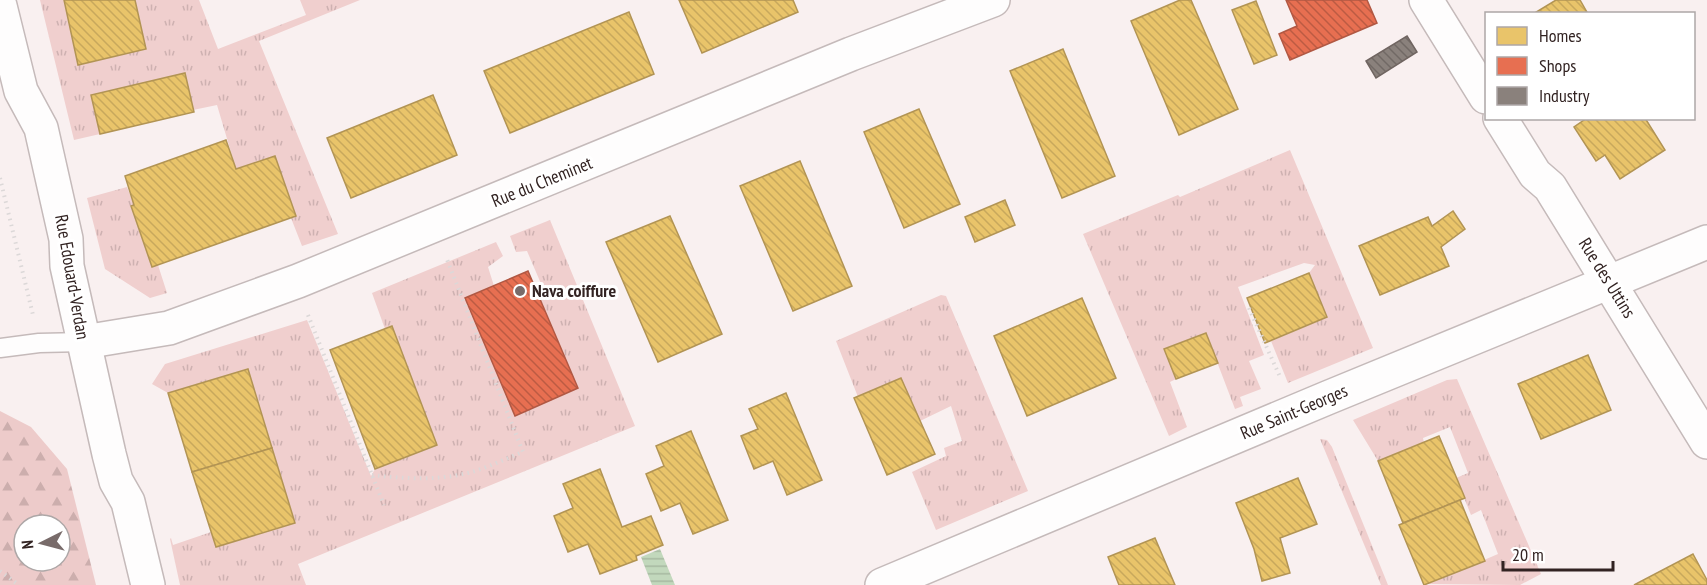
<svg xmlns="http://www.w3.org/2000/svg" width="1707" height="585" viewBox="0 0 1707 585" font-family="'PT Sans Narrow',sans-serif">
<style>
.grass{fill:url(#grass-tufts)}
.forest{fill:url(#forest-firs);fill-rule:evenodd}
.water{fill:url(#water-rules)}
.homes{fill:url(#homes-back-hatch);stroke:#b29454;stroke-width:1.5}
.shops{fill:url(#shops-back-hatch);stroke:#b15843;stroke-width:1.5}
.industry{fill:url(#industry-back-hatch);stroke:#706561;stroke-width:1.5}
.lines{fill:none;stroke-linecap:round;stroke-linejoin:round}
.lane-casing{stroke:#c5baba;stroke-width:21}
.street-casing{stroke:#c5baba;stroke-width:36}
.path{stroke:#dcd8d8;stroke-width:4;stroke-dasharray:1.5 4.5;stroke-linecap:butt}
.lane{stroke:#fefdfd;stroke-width:18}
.street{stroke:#fefdfd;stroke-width:33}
.poi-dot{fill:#786b6a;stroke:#fff;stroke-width:2}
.labels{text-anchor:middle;stroke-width:6;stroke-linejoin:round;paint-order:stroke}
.street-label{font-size:18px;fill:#322322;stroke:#fff}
.poi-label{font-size:18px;font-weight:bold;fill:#322322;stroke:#fff;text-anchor:start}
</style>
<defs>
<pattern id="grass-tufts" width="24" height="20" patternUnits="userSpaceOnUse" patternTransform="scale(1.5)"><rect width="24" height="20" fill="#f0cfce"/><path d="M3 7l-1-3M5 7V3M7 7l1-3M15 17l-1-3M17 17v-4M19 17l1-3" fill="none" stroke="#ceb1b1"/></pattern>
<pattern id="forest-firs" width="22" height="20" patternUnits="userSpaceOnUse" patternTransform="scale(1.5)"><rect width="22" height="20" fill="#edcbca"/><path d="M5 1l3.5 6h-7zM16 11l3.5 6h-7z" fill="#ccaead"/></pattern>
<pattern id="water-rules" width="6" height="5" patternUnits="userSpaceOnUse" patternTransform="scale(1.5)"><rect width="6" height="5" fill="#c2d8bc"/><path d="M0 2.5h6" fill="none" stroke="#a7b9a1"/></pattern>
<pattern id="homes-back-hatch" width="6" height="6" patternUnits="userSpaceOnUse" patternTransform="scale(1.5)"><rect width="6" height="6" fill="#e9c46a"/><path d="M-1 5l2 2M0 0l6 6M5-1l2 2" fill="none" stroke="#c8a85c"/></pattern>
<pattern id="shops-back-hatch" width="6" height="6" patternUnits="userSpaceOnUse" patternTransform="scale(1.5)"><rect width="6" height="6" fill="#e76f51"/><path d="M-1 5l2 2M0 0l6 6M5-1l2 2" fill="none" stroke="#bc5b43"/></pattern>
<pattern id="industry-back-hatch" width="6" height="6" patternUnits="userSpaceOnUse" patternTransform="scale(1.5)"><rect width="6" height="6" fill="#8a817c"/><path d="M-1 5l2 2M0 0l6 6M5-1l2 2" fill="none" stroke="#716965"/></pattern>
</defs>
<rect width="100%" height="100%" fill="#f9f0f0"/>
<!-- grass -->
<g class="grass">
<path d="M40,0H64L79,65L146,49L135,0H199L218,49L306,15L300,0H360L259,41L338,234L302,246L291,218L296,216L275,156L236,169L217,105L193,110L185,74L92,95L100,134L74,140Z"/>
<path d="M1290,150L1373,348L1288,383L1271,341L1327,317L1309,273L1315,265L1304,263L1238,287L1264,355L1249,361L1261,389L1240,397L1243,406L1235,409L1206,333L1164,349L1176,379L1170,382L1187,427L1169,436L1083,234L1178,195L1180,197Z"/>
<path d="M127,187L134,205L131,207L152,266L158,265L167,293L150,298L105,269L87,198Z"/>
<path d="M550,220L635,426L298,564L306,585H180L170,539L171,538L173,545L211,532L216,547L295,523L248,369L168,393L152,384L165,364L307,320L371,476L375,469L437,445L392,327L385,329L372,293L496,242L503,256L488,267L494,286L465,298L515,415L578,388L538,293L542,286L527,251L516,252L510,236Z"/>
<path d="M941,295L946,296L1028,491L936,530L912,472L946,456L944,448L962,441L951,406L920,421L901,378L858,397L836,341Z"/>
<path d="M1457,379L1541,574L1520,585L1428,584L1498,554L1481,510L1471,515L1456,478L1468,473L1450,427L1423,438L1424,443L1378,461L1353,420L1447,380Z"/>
<path d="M1320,439L1327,440L1332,447L1388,585H1381Z"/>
</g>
<!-- forest -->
<path class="forest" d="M0,411L31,427L67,469L96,585H0ZM24,525H60V561H24Z"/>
<!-- water -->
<path class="water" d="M660,549L675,585H652L641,557Z"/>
<!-- homes -->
<g class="homes">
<path d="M64,0H135L146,49L78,65Z"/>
<path d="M679,0H793L798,12L702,53Z"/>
<path d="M1180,0H1191L1238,109L1179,135L1131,21Z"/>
<path d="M1556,0H1580L1588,14H1533Z"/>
<path d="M1256,1L1277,55L1254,64L1232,10Z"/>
<path d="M629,12L654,74L510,133L484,71Z"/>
<path d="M1063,49L1115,176L1062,198L1010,71Z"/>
<path d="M185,73L194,112L100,134L91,95Z"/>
<path d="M433,95L457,155L351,198L327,138Z"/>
<path d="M919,109L960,204L904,228L864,132Z"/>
<path d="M1587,118H1645L1665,150L1620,179L1605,155L1596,161L1574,127Z"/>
<path d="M226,140L236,169L275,156L296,216L152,267L131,206L134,205L125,176Z"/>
<path d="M800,161L852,286L793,311L740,186Z"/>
<path d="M1005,200L1015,225L975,242L965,217Z"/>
<path d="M1453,211L1465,229L1441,247L1449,266L1380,295L1359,246L1428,217L1432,226Z"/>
<path d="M670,216L722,334L658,362L606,242Z"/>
<path d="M1309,273L1327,317L1265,343L1247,298Z"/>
<path d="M1082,298L1116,378L1027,416L994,336Z"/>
<path d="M392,326L437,445L375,469L330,350Z"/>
<path d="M1206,333L1218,363L1176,379L1164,349Z"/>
<path d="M1588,355L1611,410L1541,439L1518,384Z"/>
<path d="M248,369L272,448L192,472L168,393Z"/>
<path d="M901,378L935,454L887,475L854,398Z"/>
<path d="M786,393L822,480L787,495L773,461L754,469L741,436L758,429L749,409Z"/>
<path d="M691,431L728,520L693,534L680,503L661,511L646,474L664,466L656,446Z"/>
<path d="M1439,436L1465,498L1403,523L1378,461Z"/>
<path d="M272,448L295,523L216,547L192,472Z"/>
<path d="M600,469L622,527L651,516L663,545L636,556L637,560L600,574L588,544L568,552L554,516L573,508L563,484Z"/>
<path d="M1298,478L1317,524L1280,538L1290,573L1262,581L1254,549L1236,503Z"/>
<path d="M1460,500L1485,561L1424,585L1399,525Z"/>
<path d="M1155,538L1175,585H1119L1108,557Z"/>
<path d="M1693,554L1707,580V585H1634Z"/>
</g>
<!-- shops -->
<g class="shops">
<path d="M1286,0H1367L1377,23L1290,60L1279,34L1297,26Z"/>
<path d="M528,271L578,388L515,416L465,298Z"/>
</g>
<!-- industry -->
<path class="industry" d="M1407,36L1417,52L1376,78L1366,61Z"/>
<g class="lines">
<defs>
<path id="lane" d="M0,348L39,343L84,342"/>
<g id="street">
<path d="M1426,0L1486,97"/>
<path d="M0,6L21,91L41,128L66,239L67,266L109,454L116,481L128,502L148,585"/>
<path d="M1500,118L1535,174L1550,187L1707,442"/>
<path d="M84,342L169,328L298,281L851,54L993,0"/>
<path d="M882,585L1327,398L1707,242"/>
</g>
</defs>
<!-- lane casing -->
<use href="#lane" class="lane-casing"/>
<!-- street casing -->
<use href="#street" class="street-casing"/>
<!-- path -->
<g class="path">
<path d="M0,178L33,315"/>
<path d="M1249,308L1281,379"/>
<path d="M308,315L384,505"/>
<path d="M372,475C406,479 442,481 475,471C491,466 507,458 523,452L446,257"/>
<path d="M0,571L19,585"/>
</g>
<!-- lane -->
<use href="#lane" class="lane"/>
<!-- street -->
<use href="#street" class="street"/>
</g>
<!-- markers -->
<circle class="poi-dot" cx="520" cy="291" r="6"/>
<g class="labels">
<!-- street labels -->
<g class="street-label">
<text transform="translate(542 182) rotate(-22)" y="6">Rue du Cheminet</text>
<text transform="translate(72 277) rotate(80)" y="6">Rue Edouard-Verdan</text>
<text transform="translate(1607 278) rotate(58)" y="6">Rue des Uttins</text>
<text transform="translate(1294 412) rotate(-23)" y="6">Rue Saint-Georges</text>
</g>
<!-- poi labels -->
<g class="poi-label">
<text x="532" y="297">Nava coiffure</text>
</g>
</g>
<!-- legend -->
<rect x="1485" y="12" width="210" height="108" fill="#ffffff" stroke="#ada7a7" stroke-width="1.5"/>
<rect x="1497" y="27" width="30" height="18" fill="#e9c46a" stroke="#ada7a7" stroke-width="1.5"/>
<text x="1539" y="42" font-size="18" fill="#322322">Homes</text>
<rect x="1497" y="57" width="30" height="18" fill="#e76f51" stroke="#ada7a7" stroke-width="1.5"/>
<text x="1539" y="72" font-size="18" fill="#322322">Shops</text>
<rect x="1497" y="87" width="30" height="18" fill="#8a817c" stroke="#ada7a7" stroke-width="1.5"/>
<text x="1539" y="102" font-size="18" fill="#322322">Industry</text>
<!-- north arrow -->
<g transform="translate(42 543) rotate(264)"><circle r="28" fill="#ffffff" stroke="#ada7a7" stroke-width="1.5"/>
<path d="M0-4.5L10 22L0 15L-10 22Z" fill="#786b6a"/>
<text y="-9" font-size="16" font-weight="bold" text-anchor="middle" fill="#322322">N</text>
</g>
<!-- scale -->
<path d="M1503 561v9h110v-9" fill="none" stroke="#322322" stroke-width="3"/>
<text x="1512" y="561" font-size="18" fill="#322322" stroke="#ffffff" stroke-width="4.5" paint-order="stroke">20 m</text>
</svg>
